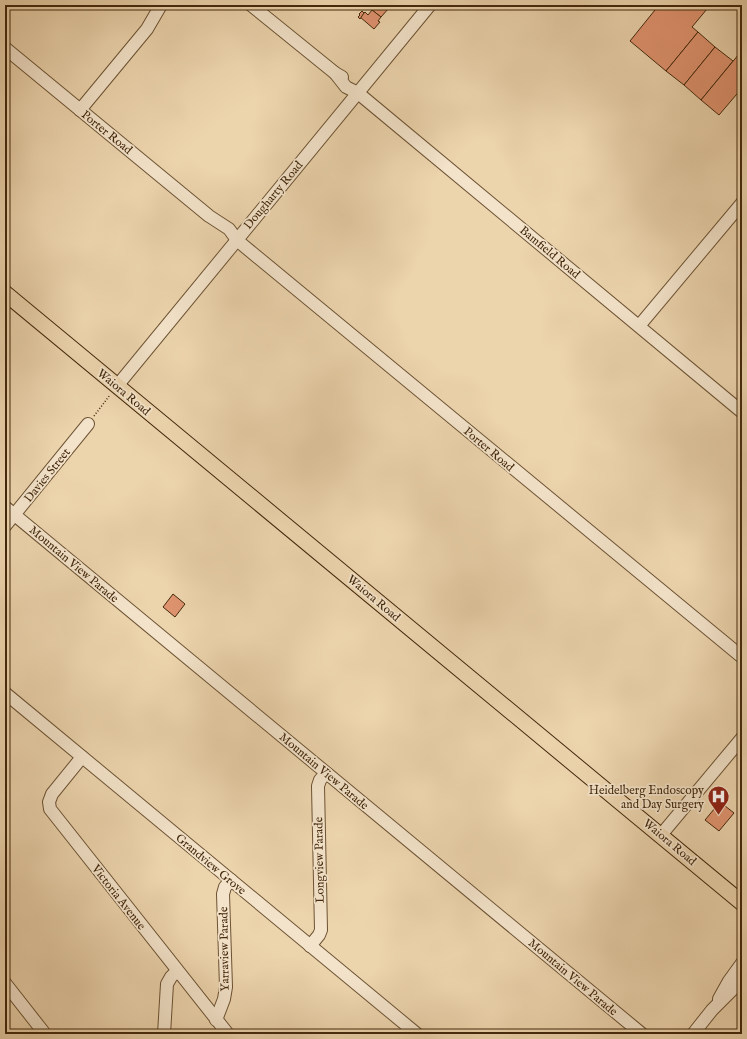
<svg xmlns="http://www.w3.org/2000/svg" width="747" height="1039" viewBox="0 0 747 1039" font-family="'IM FELL English',serif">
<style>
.building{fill:#e09470;stroke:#43280c}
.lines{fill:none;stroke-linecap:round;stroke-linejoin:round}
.minor-casing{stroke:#6d5334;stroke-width:14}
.major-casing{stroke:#43280c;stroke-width:17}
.path{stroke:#43280c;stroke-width:1.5;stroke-dasharray:1 2;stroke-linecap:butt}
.minor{stroke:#f3e3ca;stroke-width:12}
.major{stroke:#ecd4ad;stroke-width:15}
.labels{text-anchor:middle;stroke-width:3.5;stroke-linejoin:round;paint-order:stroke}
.street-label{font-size:12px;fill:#43280c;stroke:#f3e3ca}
.poi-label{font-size:12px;fill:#43280c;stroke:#f3e3ca;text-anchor:end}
</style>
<rect width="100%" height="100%" fill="#ecd4ad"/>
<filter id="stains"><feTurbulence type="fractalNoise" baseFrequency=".005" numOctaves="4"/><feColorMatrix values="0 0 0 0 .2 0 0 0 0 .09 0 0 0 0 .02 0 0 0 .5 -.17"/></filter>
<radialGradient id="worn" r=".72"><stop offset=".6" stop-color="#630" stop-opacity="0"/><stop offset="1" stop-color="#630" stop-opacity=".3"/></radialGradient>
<!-- building -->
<g class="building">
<path d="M375,5H386L389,8L381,17L372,10Z"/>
<path d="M659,5H702L707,9L692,27L698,32L666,71L630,41Z"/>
<path d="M372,10L381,17L378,21L380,22L374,29L360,17L365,12L368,15Z"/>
<path d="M362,11L364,13L360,19L358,17L360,15L359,14Z"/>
<path d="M698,32L715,47L684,85L666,71Z"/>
<path d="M715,47L733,61L701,100L684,85Z"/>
<path d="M739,54L742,56V88L719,115L701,100Z"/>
<path d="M173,594L185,604L175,617L163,607Z"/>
<path d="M720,802L734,813L719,831L705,820Z"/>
</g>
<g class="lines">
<defs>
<g id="minor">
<path d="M251,5L335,73L342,77"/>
<path d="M5,48L209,216L229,229L237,240L244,246L742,657"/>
<path d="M335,73L346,87L358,93L742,412"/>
<path d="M80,110L147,29L161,5"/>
<path d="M639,326L742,203"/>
<path d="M117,386L430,5"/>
<path d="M5,507L642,1034"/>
<path d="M5,526L88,424"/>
<path d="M5,693L417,1034"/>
<path d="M82,757L52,794L49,802L50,809L228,1034"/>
<path d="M661,835L742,738"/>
<path d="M310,946L319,935L321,930L318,786L320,780L326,773"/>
<path d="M5,983L45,1034"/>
<path d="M719,999L729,981L742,963"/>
<path d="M216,1020L224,999L226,987L223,894L225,887L231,880"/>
<path d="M164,1034L167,984L171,977L177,971"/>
<path d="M693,1034L712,1010L742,980"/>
</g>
<path id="major" d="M5,293L742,903"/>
</defs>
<!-- minor casing -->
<use href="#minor" class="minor-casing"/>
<!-- major casing -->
<use href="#major" class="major-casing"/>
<!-- path -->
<path class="path" d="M94,416L110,395"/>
<!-- minor -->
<use href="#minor" class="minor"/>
<!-- major -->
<use href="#major" class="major"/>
</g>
<!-- icons -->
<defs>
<symbol id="hospital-pin" viewBox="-11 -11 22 30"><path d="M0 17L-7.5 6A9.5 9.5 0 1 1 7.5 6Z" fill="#8f2418" stroke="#f3e3ca"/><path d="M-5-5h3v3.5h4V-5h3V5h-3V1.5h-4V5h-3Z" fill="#fff"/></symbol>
</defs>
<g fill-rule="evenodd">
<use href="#hospital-pin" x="706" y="784" width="25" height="34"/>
</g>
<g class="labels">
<!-- street labels -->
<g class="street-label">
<text transform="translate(107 132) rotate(39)" y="4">Porter Road</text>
<text transform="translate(273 195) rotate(-50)" y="4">Dougharty Road</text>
<text transform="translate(550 252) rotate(40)" y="4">Bamfield Road</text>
<text transform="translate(124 392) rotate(40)" y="4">Waiora Road</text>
<text transform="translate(489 449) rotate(40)" y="4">Porter Road</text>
<text transform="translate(47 475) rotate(-51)" y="4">Davies Street</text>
<text transform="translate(74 564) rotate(40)" y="4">Mountain View Parade</text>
<text transform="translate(374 598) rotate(40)" y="4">Waiora Road</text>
<text transform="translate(324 771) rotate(40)" y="4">Mountain View Parade</text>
<text transform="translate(670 842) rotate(40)" y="4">Waiora Road</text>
<text transform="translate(319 860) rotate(-91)" y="4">Longview Parade</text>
<text transform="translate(211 864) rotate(40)" y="4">Grandview Grove</text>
<text transform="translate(119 897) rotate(52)" y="4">Victoria Avenue</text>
<text transform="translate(224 949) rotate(-91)" y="4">Yarraview Parade</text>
<text transform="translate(573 977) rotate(40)" y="4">Mountain View Parade</text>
</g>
<!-- poi labels -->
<g class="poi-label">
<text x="704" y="794">Heidelberg Endoscopy<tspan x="704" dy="14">and Day Surgery</tspan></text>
</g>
</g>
<!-- margin -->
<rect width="747" height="1039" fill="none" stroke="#ecd4ad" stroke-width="20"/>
<rect x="6" y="6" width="735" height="1027" fill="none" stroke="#43280c" stroke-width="2"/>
<rect x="10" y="10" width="727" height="1019" fill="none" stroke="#43280c"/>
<rect width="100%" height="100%" filter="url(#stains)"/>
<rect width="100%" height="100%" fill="url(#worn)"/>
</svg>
